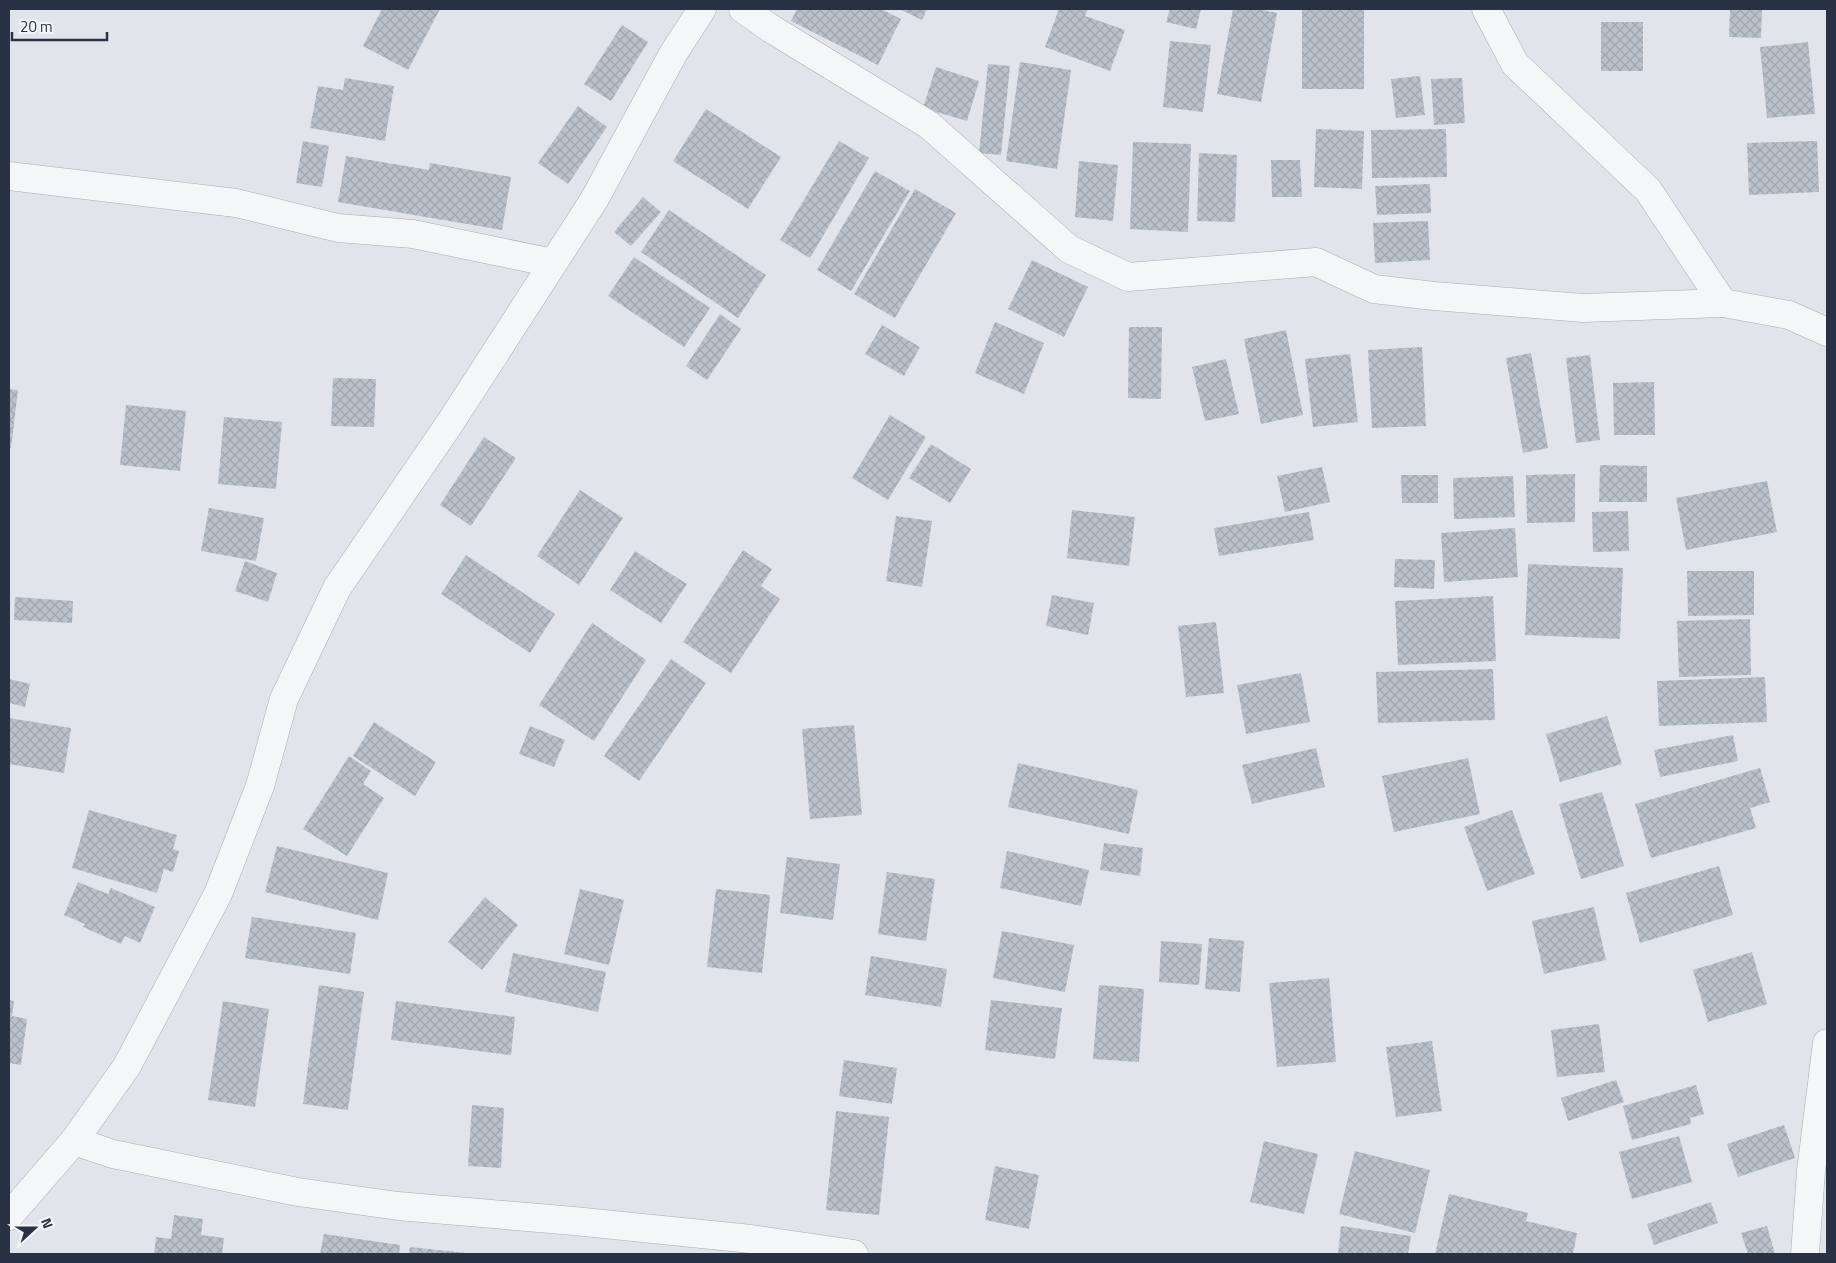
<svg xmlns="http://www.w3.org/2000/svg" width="1836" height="1263" viewBox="0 0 1836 1263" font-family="'Titillium Web',sans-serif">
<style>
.building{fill:url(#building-cross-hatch)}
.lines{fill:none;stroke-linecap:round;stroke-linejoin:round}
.minor-casing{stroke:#a6acb6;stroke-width:29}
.minor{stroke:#f4f6f8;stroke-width:28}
</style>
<defs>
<pattern id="building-cross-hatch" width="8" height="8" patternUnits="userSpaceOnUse" patternTransform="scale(1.25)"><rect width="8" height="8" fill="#bac1cb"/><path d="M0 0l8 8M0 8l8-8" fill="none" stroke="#a0a6b0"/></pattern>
</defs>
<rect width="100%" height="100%" fill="#e1e5eb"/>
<!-- building -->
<g class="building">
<path d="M382,9H440L408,70L363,46Z"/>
<path d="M797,9H881L901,19L878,65L791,21Z"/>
<path d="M899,9H927L922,20Z"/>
<path d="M1059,9H1088L1085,16L1125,30L1110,71L1045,47Z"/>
<path d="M1170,9H1201L1196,29L1166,22Z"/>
<path d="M1233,9H1257L1277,13L1261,102L1217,94Z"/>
<rect x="1302" y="9" width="62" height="80"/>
<path d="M1730,9H1762L1761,38L1729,37Z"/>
<rect x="1601" y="22" width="42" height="49"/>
<path d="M622,25L648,42L611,101L584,84Z"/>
<path d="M1170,41L1211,45L1203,112L1163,107Z"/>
<path d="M1808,42L1815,114L1767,118L1760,47Z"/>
<path d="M1020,62L1071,70L1057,169L1006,161Z"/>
<path d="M988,64L1010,66L1001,155L979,153Z"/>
<path d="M936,67L979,81L967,121L923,108Z"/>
<path d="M1420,76L1425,115L1396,118L1391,79Z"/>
<path d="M345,78L394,86L385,141L310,128L318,86L343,90Z"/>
<path d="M1462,78L1465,123L1434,125L1431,79Z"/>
<path d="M578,106L607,127L568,184L538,163Z"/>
<path d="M706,109L781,157L748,209L673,161Z"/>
<path d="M1316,129L1364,131L1362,189L1314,187Z"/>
<path d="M1446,129L1447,177L1372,178L1371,130Z"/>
<path d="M303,141L329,146L322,187L296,183Z"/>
<path d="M839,141L869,158L810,258L780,240Z"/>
<path d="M1817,141L1819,192L1749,195L1747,143Z"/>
<path d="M1133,142L1191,144L1188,232L1130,229Z"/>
<path d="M1199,153L1237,155L1235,222L1197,221Z"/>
<path d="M346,156L429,170L430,163L511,177L502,230L338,202Z"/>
<path d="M1271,160H1300L1302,197H1272Z"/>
<path d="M1079,161L1118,165L1113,221L1075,217Z"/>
<path d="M875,171L910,191L851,291L817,270Z"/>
<path d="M1430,184L1431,213L1377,215L1375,186Z"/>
<path d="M915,189L956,213L895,318L854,294Z"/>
<path d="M643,197L661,212L631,246L614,232Z"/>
<path d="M669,210L766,275L738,318L641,252Z"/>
<path d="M1428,221L1430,260L1375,263L1373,223Z"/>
<path d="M634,257L710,308L684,347L608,296Z"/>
<path d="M1032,260L1088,287L1064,337L1008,309Z"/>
<path d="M720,314L741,329L707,380L686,366Z"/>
<path d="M995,322L1044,343L1024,394L975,373Z"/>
<path d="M882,325L920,347L904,376L865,354Z"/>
<path d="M1129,327H1162L1161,399L1128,398Z"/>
<path d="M1286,330L1303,415L1261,424L1244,339Z"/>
<path d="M1422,347L1426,426L1372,428L1368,350Z"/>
<path d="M1531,353L1548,448L1523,453L1506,358Z"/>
<path d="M1350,354L1358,422L1313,427L1305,359Z"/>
<path d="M1590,355L1600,440L1576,443L1566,358Z"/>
<path d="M1226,359L1239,414L1205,421L1192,367Z"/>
<path d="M333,378L376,379L374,427L331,426Z"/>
<path d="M1654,382L1655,435H1614L1613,383Z"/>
<path d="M9,389L18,390L11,448H9Z"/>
<path d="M126,405L186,411L180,471L120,465Z"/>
<path d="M890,415L926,437L888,500L852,478Z"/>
<path d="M224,417L282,422L276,489L218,484Z"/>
<path d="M484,437L516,458L471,526L440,505Z"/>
<path d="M931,444L971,469L950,503L909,478Z"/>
<path d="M1600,465L1647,466V502H1599Z"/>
<path d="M1322,467L1330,502L1285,512L1277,476Z"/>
<path d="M1575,474V522L1527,523L1526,475Z"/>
<path d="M1401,475H1438V503H1402Z"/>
<path d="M1513,476L1515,517L1454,519L1453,478Z"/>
<path d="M1767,481L1777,532L1686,550L1676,498Z"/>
<path d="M580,490L623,518L579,585L537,556Z"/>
<path d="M209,508L264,518L256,561L201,551Z"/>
<path d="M1072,510L1135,517L1129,566L1067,558Z"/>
<path d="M1628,511L1629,551L1593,552L1592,512Z"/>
<path d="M1309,512L1314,540L1219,556L1214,528Z"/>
<path d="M896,516L932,521L922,587L886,581Z"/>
<path d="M1515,528L1518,577L1444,582L1441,533Z"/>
<path d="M743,550L772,569L761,586L780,599L731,673L683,642Z"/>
<path d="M635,551L687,584L661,623L610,590Z"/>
<path d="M466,555L555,614L530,653L441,594Z"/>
<path d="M1395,559L1435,560L1434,589L1394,587Z"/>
<path d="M245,561L277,573L268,602L235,591Z"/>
<path d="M1528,564L1623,568L1620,639L1525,635Z"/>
<path d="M1687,571H1754V615L1688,616Z"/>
<path d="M1052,595L1094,603L1088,635L1046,626Z"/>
<path d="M1493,596L1496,661L1398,665L1395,601Z"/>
<path d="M15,597L73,601L72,623L14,620Z"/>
<path d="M1750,619L1751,675L1679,677L1677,621Z"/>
<path d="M1216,622L1224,693L1186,697L1178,626Z"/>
<path d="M592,623L646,660L594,741L539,705Z"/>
<path d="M671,659L706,683L639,781L604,756Z"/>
<path d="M1493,669L1495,720L1378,723L1376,672Z"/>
<path d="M1301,673L1310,722L1246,734L1237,685Z"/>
<path d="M1765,677L1767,722L1659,726L1657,681Z"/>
<path d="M9,679L30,684L25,707L9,703Z"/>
<path d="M1607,716L1622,764L1560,782L1546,734Z"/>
<path d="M9,718L71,728L64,773L9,764Z"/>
<path d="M374,722L436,762L415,796L353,756Z"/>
<path d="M854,725L862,815L810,819L802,729Z"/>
<path d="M530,726L565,740L554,767L519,754Z"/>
<path d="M1733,735L1738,761L1660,777L1654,750Z"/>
<path d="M1316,748L1325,787L1252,804L1242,765Z"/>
<path d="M349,756L371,771L363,784L384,798L347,856L303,829Z"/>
<path d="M1468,758L1480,814L1394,832L1382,776Z"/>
<path d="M1018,763L1138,790L1129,834L1008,807Z"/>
<path d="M1760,768L1770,802L1750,808L1756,828L1651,858L1635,804Z"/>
<path d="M1602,792L1624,866L1581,879L1559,804Z"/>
<path d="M89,810L177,835L173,849L179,851L173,872L164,869L157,893L72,868Z"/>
<path d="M1512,810L1535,874L1487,891L1464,827Z"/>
<path d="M1104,843L1143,848L1140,876L1100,870Z"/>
<path d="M277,846L388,873L378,920L265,892Z"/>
<path d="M1007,851L1089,870L1081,906L1000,888Z"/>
<path d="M787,857L840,864L833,920L780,913Z"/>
<path d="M1719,866L1733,915L1640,943L1626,893Z"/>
<path d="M887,872L935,879L926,941L878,934Z"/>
<path d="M78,882L108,894L111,888L155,907L140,943L125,936L121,944L83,927L85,924L64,915Z"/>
<path d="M580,889L624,900L609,965L564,954Z"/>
<path d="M716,889L770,895L762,973L707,967Z"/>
<path d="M485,897L518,925L482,970L448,942Z"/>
<path d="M1594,907L1606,960L1544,974L1532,921Z"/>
<path d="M252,917L356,933L350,974L245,958Z"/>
<path d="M1002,931L1074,945L1065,992L993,978Z"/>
<path d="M1209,938L1244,941L1240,992L1205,989Z"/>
<path d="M1161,941L1202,944L1199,985L1159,982Z"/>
<path d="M1752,952L1767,1004L1708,1022L1693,970Z"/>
<path d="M513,953L606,972L598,1012L505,992Z"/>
<path d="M871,956L947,969L941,1007L865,995Z"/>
<path d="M1329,978L1336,1062L1277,1067L1269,983Z"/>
<path d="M319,985L364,992L348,1110L303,1104Z"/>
<path d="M1099,985L1144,989L1139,1062L1093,1059Z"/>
<path d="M9,1000L14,1001L12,1016L27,1019L21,1065L9,1063Z"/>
<path d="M991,1000L1062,1008L1055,1059L985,1050Z"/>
<path d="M223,1001L269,1009L255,1107L208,1100Z"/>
<path d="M396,1001L515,1017L511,1055L391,1040Z"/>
<path d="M1599,1024L1605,1072L1557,1077L1551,1030Z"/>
<path d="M1432,1041L1442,1111L1396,1117L1386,1047Z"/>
<path d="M844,1060L897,1068L892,1104L839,1096Z"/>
<path d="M1616,1080L1624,1102L1568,1121L1561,1098Z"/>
<path d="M1696,1085L1704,1114L1690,1118L1691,1124L1632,1140L1623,1106Z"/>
<path d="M472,1105L504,1108L501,1168L468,1166Z"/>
<path d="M836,1111L889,1117L879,1215L826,1210Z"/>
<path d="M1784,1125L1795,1158L1738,1177L1727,1144Z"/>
<path d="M1679,1136L1692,1182L1632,1199L1619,1152Z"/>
<path d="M1264,1141L1318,1154L1304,1214L1250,1202Z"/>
<path d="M1355,1151L1430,1170L1415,1233L1339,1214Z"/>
<path d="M995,1166L1039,1175L1029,1229L985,1220Z"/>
<path d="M1449,1194L1528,1213L1526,1221L1577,1233L1573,1254H1435Z"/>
<path d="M1711,1202L1718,1223L1654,1245L1647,1224Z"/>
<path d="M174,1215L203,1219L201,1235L224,1238L222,1254H154L156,1237L171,1239Z"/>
<path d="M1341,1226L1411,1236L1408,1254H1338Z"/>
<path d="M1767,1226L1775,1254H1748L1741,1233Z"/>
<path d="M324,1234L400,1245L399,1254H320Z"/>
<path d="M410,1247L467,1253V1254H409Z"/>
</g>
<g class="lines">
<defs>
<g id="minor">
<path d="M743,9L770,28L929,125L1069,249L1128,277L1316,262L1374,289L1434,296L1583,308L1723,303"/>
<path d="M1486,9L1515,64L1648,190L1723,303L1789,315L1827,332"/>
<path d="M9,176L236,203L338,228L413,234L553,263"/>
<path d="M74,1141L113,1154L298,1192L398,1206L574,1221L751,1239L854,1254"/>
<path d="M9,1216L74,1141L127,1066L218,894L260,786L284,699L337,588L450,423L594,200L673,54L702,9"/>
<path d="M1805,1254L1811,1171L1827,1043"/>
</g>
</defs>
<!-- minor casing -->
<use href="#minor" class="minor-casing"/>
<!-- minor -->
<use href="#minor" class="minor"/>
</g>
<!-- border -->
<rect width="1836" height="1263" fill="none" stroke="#283244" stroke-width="20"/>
<!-- north arrow -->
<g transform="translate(35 1228) rotate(69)" stroke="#f1f4f8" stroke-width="4" paint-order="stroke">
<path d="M0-4L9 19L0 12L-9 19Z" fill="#283244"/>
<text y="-8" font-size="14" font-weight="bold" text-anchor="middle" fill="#283244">N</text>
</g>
<!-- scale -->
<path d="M12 32v8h95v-8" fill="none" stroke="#283244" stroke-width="2.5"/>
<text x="20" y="32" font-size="15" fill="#283244" stroke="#f1f4f8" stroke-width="4" paint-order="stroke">20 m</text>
</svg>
